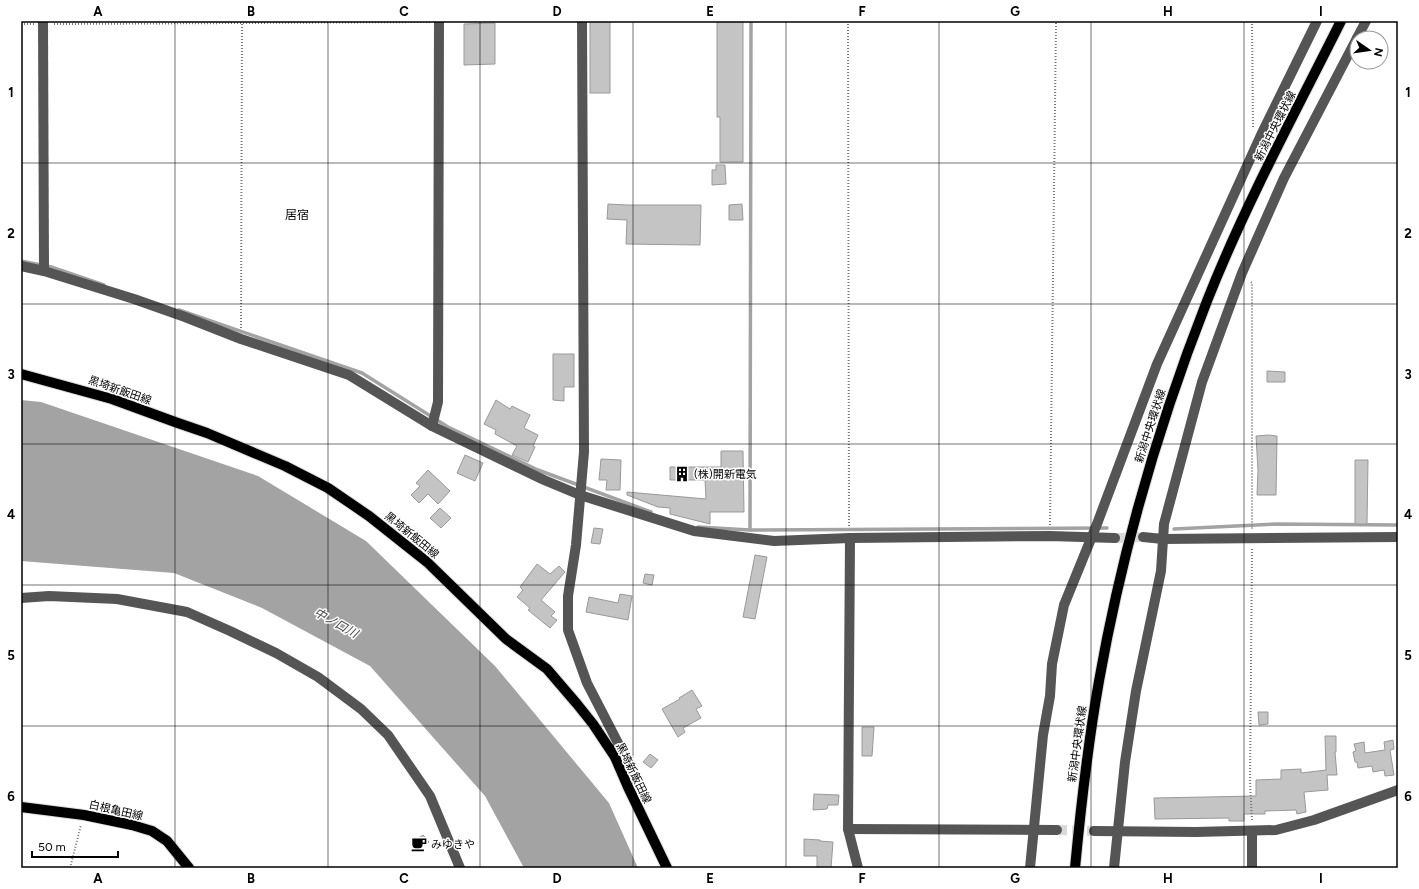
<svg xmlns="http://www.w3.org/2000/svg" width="1419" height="889" viewBox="0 0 1419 889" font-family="Figtree,'Noto Sans JP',sans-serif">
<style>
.water{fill:#a3a3a3}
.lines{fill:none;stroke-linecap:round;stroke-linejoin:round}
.stream{stroke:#a3a3a3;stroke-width:3.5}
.building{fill:#c4c4c4;stroke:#999}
.minor-tunnel{stroke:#d9d9d9;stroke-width:10;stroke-dasharray:10 5;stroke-linecap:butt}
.major-casing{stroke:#dbdbdb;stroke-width:12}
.path{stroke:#777;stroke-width:2;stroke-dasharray:1 2;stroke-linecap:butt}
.minor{stroke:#555;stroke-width:10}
.major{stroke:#000;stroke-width:10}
.grid{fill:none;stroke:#000;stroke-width:1;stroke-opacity:0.55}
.labels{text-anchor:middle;stroke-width:3;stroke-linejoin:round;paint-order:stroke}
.street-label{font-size:11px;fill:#000;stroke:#fff}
.poi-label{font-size:11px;fill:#000;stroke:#fff;text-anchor:start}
.neighbourhood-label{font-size:12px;fill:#000;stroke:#fff}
.water-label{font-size:12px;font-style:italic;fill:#444;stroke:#fff}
.neatline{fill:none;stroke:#000;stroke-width:1.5}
.grid-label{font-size:13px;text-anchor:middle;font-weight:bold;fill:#000}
</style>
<rect width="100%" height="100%" fill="#fff"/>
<!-- water -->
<path class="water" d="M21,400L41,402L258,476L366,541L495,666L609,803L638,868H524L485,796L370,666L262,608L174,573L21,561Z"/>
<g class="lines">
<!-- stream -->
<g class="stream">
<path d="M21,261L51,267L104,285"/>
<path d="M179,310L362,373L448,427L538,470L651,512"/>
<path d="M698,527L750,530L1107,528"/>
<path d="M1174,529L1276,524L1398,525"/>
<path d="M750,530L751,21"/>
</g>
</g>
<!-- building -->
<g class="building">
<rect x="590" y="21" width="20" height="72"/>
<path d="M717,21H743V162H720V117H717Z"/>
<path d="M495,23V64L464,65V24Z"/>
<path d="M716,165H725L726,184L712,185V170H716Z"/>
<path d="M608,204L627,205H701L700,245L626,244L627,220L607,219Z"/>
<path d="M742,204L743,220H729V205Z"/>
<path d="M553,354H574V387H564V401L553,400Z"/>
<path d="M1267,371L1285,372V382H1267Z"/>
<path d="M496,400L510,409L512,406L530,415L524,428L538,435L533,446L535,447L528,462L512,455L517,446L495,434L496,430L484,424Z"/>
<path d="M1268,435L1277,436L1276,495H1257L1258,470L1256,436Z"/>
<path d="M721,451H743L744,512H710V524L670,514V508L658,507L627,495V492L706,499L705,480H670V467H721Z"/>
<path d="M465,455L483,463L475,481L457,473Z"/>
<path d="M601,459L621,460L620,490H606L607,480H599Z"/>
<path d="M1355,460H1368L1367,524H1355Z"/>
<path d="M428,470L450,491L438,504L428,494L419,503L411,495L420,486L416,483Z"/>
<path d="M440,508L451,518L441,528L430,518Z"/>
<path d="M594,528L603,529L600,544L591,543Z"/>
<path d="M755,555L767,557L755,619L743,617Z"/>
<path d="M537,564L550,574L559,566L565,572L541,600L555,612L551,616L557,620L550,628L528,610L530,608L517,597L523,590L520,587Z"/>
<path d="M645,574L654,575L652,585L643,583Z"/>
<path d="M620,594L632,596L628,620L586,612L589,597L618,603Z"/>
<path d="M692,690L702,706L696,709L701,718L683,728L685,732L678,737L662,709L680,699L679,698Z"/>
<path d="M1258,712H1268V724L1259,725Z"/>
<path d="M862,727H874L872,756H862Z"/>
<path d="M1325,736H1336V752H1335L1337,775H1327L1328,790L1304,792L1306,812L1297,814L1296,810L1265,811V814H1244V821H1229V818L1155,819L1154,798L1256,796V780L1281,779V770L1301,769V773L1326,770Z"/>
<path d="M1393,740L1394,749L1390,750L1394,775L1385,776L1384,770L1373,772L1372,766L1358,768L1357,762H1355L1353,752L1356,751L1354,744L1364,742L1365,753L1385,750L1384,742Z"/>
<path d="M650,754L658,760L651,768L643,762Z"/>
<path d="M814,794L839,795L838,805H828L827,809L813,810Z"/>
<path d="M423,835L429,842L417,850L411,843Z"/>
<path d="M804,839L820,840V841L833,842L831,868H817V856H804Z"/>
</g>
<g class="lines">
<!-- minor-tunnel -->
<g class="minor-tunnel">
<path d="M1115,538L1143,537"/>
<path d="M1057,830L1094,831"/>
</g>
<defs>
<g id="major">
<path d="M21,374L112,399L175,422L207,433L285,466L328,488L369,516L427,562L506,639L547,669L577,704L593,724L615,757L628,787L667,868"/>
<path d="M21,807L84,815L132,825L152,831L167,841L189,868"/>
<path d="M1075,868C1081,805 1088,743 1099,681C1122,551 1159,423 1207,301C1245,205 1295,113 1341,21"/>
</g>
</defs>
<!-- major casing -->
<use href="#major" class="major-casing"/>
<!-- path -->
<g class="path">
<path d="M848,21L849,528"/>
<path d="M1252,21L1253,128"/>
<path d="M21,24H34"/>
<path d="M54,24L430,22"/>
<path d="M1251,282L1252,283V529"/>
<path d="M241,328L242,21"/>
<path d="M1050,525L1056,21"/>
<path d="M1252,549L1250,782L1252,821"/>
<path d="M70,868L81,825"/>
</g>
<!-- minor -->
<g class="minor">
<path d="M43,21L44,271"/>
<path d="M582,21L584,452L576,545L568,596V630L587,683L618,743L615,757"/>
<path d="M1357,38L1366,21"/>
<path d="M21,266L44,271L134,299L185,317L241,339L349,375L432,426L544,480L580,495L694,531L774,541L850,538L1050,536L1115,538"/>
<path d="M432,426L438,402L439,21"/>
<path d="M1143,537L1163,539L1398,537"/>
<path d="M850,538L848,829L858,868"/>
<path d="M21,598L49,596L117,599L187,612L230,631L276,653L318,677L361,709L388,735L430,796L460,868"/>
<path d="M848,829L1057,830"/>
<path d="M1094,831L1196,832L1276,830L1314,820L1398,790"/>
<path d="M1030,868L1043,735L1050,696L1052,664L1064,605L1097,524L1157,364L1261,135L1317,21"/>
<path d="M1114,868L1125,762L1136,691L1161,571L1164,524L1202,382L1242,273L1284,178L1357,38"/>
<path d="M1252,868V832"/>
</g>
<!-- major -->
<use href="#major" class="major"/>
</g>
<!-- grid -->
<path class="grid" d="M175,21V868M328,21V868M480,21V868M633,21V868M786,21V868M939,21V868M1091,21V868M1244,21V868M21,163H1398M21,304H1398M21,444H1398M21,585H1398M21,726H1398"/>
<!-- icons -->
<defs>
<symbol id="building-bare" viewBox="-9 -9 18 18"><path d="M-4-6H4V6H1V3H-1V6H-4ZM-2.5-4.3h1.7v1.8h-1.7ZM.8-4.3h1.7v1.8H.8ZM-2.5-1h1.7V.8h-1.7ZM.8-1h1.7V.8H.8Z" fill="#000" stroke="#fff" stroke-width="2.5" paint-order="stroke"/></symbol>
<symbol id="cafe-bare" viewBox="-9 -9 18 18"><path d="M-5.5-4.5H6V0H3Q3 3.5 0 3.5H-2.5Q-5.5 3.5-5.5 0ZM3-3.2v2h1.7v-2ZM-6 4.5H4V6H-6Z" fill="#000" stroke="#fff" stroke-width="2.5" paint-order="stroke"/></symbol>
</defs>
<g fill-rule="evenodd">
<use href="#building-bare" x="671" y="463" width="22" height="22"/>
<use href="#cafe-bare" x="408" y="833" width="22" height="22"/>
</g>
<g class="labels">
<!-- street labels -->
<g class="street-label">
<text transform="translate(1275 126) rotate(-63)" y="4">新潟中央環状線</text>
<text transform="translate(120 390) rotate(19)" y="4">黒埼新飯田線</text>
<text transform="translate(1150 426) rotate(-72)" y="4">新潟中央環状線</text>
<text transform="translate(412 535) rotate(39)" y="4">黒埼新飯田線</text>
<text transform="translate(1077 744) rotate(-82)" y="4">新潟中央環状線</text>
<text transform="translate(634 773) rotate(64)" y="4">黒埼新飯田線</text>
<text transform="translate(116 810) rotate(13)" y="4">白根亀田線</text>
</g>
<!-- poi labels -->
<g class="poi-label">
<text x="694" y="478">(株)開新電気</text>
<text x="431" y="848">みゆきや</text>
</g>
<!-- neighbourhood labels -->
<g class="neighbourhood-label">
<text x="297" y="219">居宿</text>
</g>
<!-- water labels -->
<g class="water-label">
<text transform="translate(336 623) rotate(29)" y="4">中ノ口川</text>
</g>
</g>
<!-- border -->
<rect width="1419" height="889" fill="none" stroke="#ffffff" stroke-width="44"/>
<!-- north arrow -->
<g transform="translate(1369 50) rotate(103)"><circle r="19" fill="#ffffff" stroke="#999999"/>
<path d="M0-3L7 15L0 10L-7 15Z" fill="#000000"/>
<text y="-6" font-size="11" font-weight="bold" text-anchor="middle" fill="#000000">N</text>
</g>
<!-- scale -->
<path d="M32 851v6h86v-6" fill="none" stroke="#000000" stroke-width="2"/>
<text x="38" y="851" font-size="12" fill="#000000" stroke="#ffffff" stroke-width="3" paint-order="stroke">50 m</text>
<rect x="22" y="22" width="1375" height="845" class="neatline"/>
<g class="grid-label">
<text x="98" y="16">A</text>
<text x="251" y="16">B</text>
<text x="404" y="16">C</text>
<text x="557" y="16">D</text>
<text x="710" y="16">E</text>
<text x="862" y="16">F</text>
<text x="1015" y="16">G</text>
<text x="1168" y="16">H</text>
<text x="1321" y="16">I</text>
<text x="11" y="97">1</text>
<text x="1408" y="97">1</text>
<text x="11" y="238">2</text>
<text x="1408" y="238">2</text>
<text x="11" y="379">3</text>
<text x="1408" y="379">3</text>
<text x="11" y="519">4</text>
<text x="1408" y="519">4</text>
<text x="11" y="660">5</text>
<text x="1408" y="660">5</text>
<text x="11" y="801">6</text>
<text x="1408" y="801">6</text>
<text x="98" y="883">A</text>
<text x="251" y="883">B</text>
<text x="404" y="883">C</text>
<text x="557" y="883">D</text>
<text x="710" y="883">E</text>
<text x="862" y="883">F</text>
<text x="1015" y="883">G</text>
<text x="1168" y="883">H</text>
<text x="1321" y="883">I</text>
</g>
</svg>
